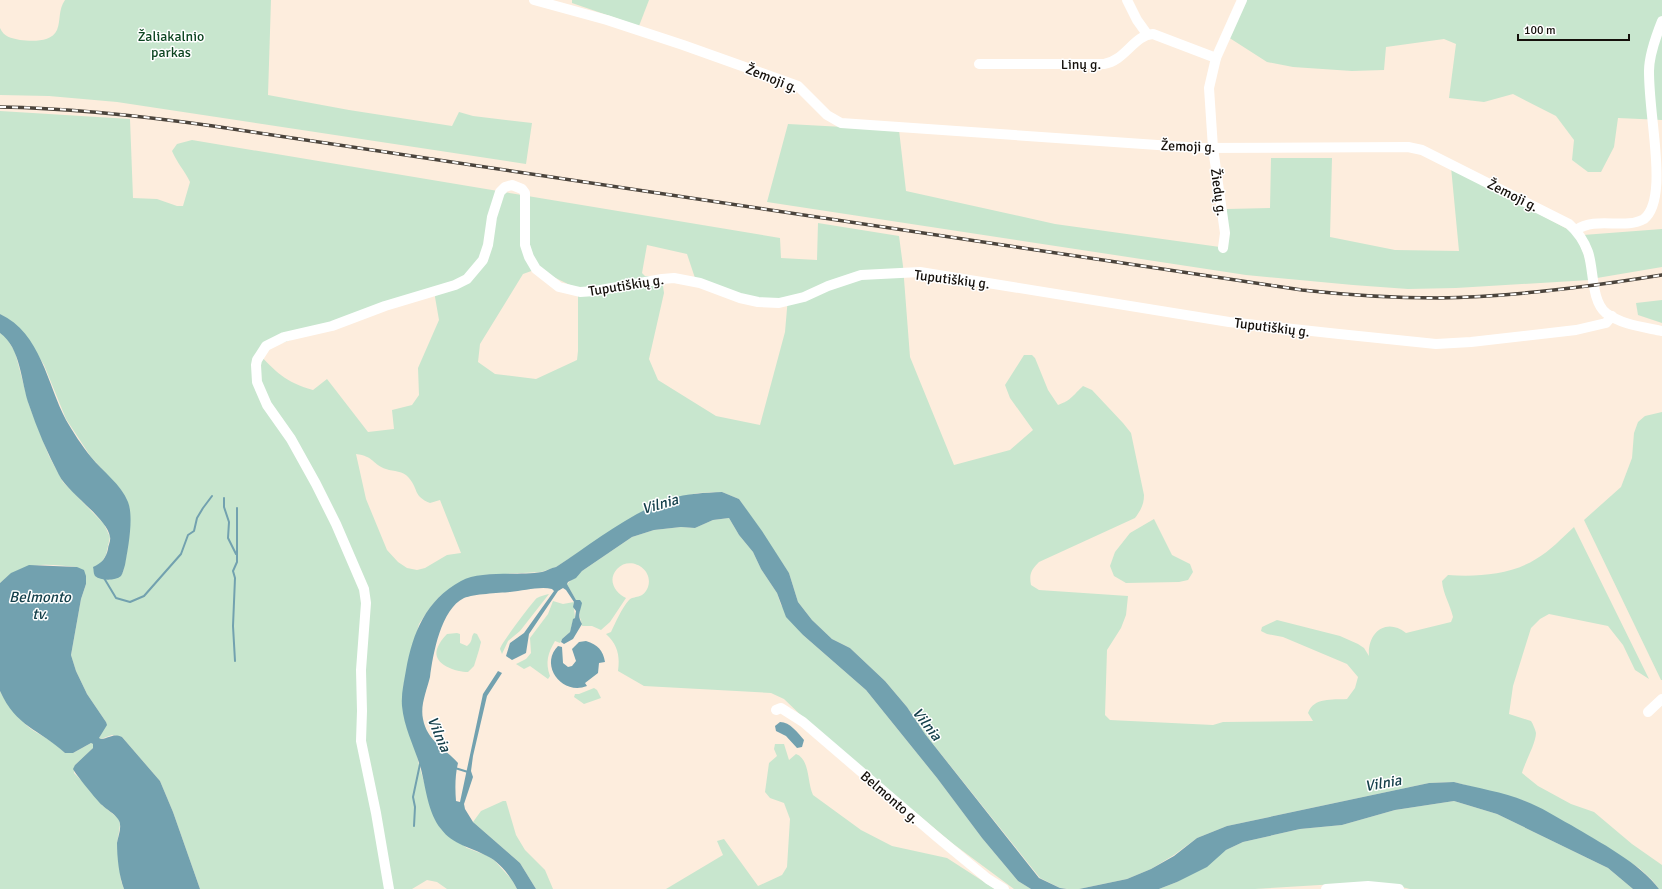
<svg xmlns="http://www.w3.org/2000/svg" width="1662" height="889" viewBox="0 0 1662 889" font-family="Signika,sans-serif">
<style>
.green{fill:#c8e6ce;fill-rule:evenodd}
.water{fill:#72a1af}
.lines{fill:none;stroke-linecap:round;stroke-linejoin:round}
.stream{stroke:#72a1af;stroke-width:2}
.minor{stroke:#fff;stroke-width:10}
.rail-casing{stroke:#4b443c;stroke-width:3.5}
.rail{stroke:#fff;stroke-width:2;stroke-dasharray:6;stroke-linecap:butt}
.labels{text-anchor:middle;stroke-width:3;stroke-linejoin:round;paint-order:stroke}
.park-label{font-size:14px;fill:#0d4521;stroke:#fff}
.street-label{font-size:14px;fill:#15100b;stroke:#fff}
.water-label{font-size:15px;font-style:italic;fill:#15404b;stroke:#fff}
</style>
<rect width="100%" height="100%" fill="#fdeddd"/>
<g class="green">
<path d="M65,0H271L268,95L349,110L452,126L459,112L473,116L532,123L526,164L117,102L49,96L0,95V28C4,37 11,38 20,40C31,41 51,43 57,30C61,20 58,10 65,0Z"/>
<polygon points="572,0 649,0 639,26 572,3"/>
<polygon points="1244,0 1662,0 1662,120 1618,118 1614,147 1601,172 1588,172 1572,160 1574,140 1556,116 1513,94 1484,102 1449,98 1456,44 1444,39 1386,47 1384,70 1352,71 1293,67 1267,62 1228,37"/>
<path d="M0,111L130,119L133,198L157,199L177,206H183L190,182C185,171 177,163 172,151L177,144L192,140L780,238L781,258L817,260L818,223L899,236L903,266L910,357L954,465L1010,450L1033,430L1010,398L1005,385L1024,355H1032L1035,358L1048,390L1058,405C1072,400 1073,395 1083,386L1092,390L1123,423L1131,433L1144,495C1144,504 1141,510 1135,518L1039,562C1031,570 1029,574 1031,585L1039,590L1128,596L1126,615L1121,628L1107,650L1105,715L1110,720L1213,725L1223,722L1313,721L1308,713C1314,697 1332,700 1347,699L1355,688L1358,677L1347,664L1283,637L1267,634L1261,631L1262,627L1277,620L1340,636L1358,644L1364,648L1369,656C1367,633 1386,617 1406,633L1451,622L1453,617C1450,604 1443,594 1442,581L1448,575C1477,577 1511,575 1536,559C1550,551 1562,538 1574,527L1649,679L1635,670L1623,645L1608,626L1549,614L1540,619L1531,628L1513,686L1509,714L1531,721C1533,724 1535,729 1536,733C1536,743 1525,762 1522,773L1538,786L1571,804L1594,812L1632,844L1662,865V889H1659L1652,880L1639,868L1594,839L1525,801L1454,782L1429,783L1227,826L1197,838L1174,855L1151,869L1127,879L1079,889H1068L1060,888L1040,878L925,734L907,707L885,681L850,648L832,639L812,620L798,602L789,573L739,499L722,492L698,493L671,499L638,514L556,567L541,572L484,575L440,596L429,609L419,624L403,687L419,765L435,819L441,829L467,848L488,856L495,861L512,880L517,889H447L437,882L427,880L412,889H200L173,812L160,781L122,737L112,735L101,739L99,738L106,722L87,694L76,671L71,655L81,599L86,584L77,567C45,564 25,560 0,583V333L6,337L15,352L29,405L49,456L63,482L104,524L110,537L106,555L101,563L109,580L120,576L123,572L127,552L130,512L121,490L91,457L66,419L44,365L29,341L20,329L0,314ZM647,245L687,254L695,278C724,288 757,305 788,297L785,332L760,425L716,416L658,380L649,359L664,293L663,286L652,276H645L642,273ZM537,269L572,286L578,296V351L577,360L536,379L495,374L478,362L480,344L523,274ZM436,288L435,297L439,320L418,368L419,395L412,405L392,410L394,429L368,432L327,379L313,390C285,382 276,372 257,352ZM356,454C374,456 373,465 386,469C394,472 403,470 409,478C419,490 413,496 430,503L440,500L461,553L447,555L425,568L417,570L407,568L398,562L387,550L366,499Z"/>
<path d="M788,124L899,130L906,191L1055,224L1227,248V209L1270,208L1271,158H1332L1330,237L1395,250L1459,251L1451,167L1569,230C1583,243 1586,261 1590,280L1456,288L1408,289L1353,285L1246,275L767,202Z"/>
<polygon points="1662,229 1662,267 1597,278 1583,235"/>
<polygon points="1662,300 1662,323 1638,315 1636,303"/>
<polygon points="1662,412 1662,680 1661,680 1584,520 1621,487 1632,458 1634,433 1638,422 1645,416"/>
<path d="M729,518L739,535L753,552L761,569L777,593L781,605L803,635L866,690L937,778L982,838L1018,881L1031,889H1014L952,843L809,723L784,699L771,693L644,686L618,671C620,656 618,645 606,634L611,632C616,622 621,609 629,600C634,595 643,600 648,587C654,569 630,555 617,569C607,580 615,593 626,598L610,622L601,630L592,626H582C581,618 577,614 581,606L576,600L567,584L582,571L632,537L654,530L681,527L695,528L713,520Z"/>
<polygon points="1154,519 1172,555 1190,564 1193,572 1188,580 1179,582 1126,583 1114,576 1110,566 1115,552 1130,533"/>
<path d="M549,594L520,631L508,641L502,654L500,649C500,645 533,601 537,598C540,596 545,595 549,594Z"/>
<path d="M553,601L563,604L574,602C573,606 575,613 575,618L573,620L570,632L562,639L560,643L555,641C548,653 545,662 550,676L548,679L530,666L524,669L516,664L526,659L531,653L530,638L548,614Z"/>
<path d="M457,633L460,634V643L467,646C474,640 470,638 474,633L477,634L481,642L479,650L474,666L468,672C457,672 432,665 437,649C439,643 443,638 447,634Z"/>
<polygon points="594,688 597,690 601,698 584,704 574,697 575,694 579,694"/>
<path d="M0,691C5,703 23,724 34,731C47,739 54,742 65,753H73L91,743L93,744V748L75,765L74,773L81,780L102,805L119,819L120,825L117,844L121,881L124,889H0Z"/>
<path d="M775,744H784L789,760L796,754C810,759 807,782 813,795L861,830L892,846L947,858L995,889H666L723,855L717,841L724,839L758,886L782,875L787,867L790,819L784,803L770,798L765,792L769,763L777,756L774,749Z"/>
<polygon points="503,801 506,801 516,835 525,850 545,870 553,889 536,889 520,863 473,822 481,811"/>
<polygon points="1454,801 1497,814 1608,868 1633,889 1410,889 1390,884 1353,883 1255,889 1159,889 1177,882 1226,850 1243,842 1300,829 1342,825 1395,810"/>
</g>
<g class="water">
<path d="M0,314C41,333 47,384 66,420C73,432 82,446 91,457C103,472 121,484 128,502C134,517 128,549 125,565C124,568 123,573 121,576C115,581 101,581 95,576C93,573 94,570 93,567C102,563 106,558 108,549C108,546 111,541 110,537C108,519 68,493 59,475C47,452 37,429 29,405C21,382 21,348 0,333Z"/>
<path d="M722,492L739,499L762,531L789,573L798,602L812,620L832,639L850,648L885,681L907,707L925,734L1039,878L1060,888L1067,889H1031L1018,881L982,838L937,778L866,690L803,635L786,617L777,593L761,569L753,552L739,535L729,518L713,520L695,528L681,527L654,530L632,537L582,571L576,578L568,582L567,584L576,600H580L582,603C580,613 577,615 582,624L573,639L564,644L561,642L562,639L570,632L573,619L575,618L576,611L573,607L574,602L566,590L563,588L558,591L529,634L526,653L512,660L506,656L510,643L524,633L554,591L552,589C540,586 523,591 510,592C498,593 474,594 464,598C441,609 433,654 430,677C427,690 420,705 423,719C427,741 445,748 458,763C455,775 455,789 456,801L460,802L483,694L498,671L502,673L487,696L473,756L471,771L473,777L464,804L465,809L473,822L520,863L536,889H517C511,877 500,862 487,856C471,847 453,845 441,829C428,813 426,789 421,769C415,748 404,728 402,706C401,694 404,682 406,670C413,632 426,600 461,581C480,570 519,576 542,572C546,571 551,568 556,567C593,543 628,514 670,499C687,493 705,493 722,492Z"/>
<path d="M29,565L77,567L84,570L86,576V584L81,599L71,655L76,671L87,694L106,722L107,725L99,738L101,739C110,738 113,733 122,737L160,781L173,812L200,889H124C119,876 117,857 117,843C118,836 123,826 118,819C114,813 107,810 102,805C98,802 74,772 73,769L75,765L93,748V744L91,743L73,753H65C39,729 16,727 0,691V583L11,573Z"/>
<path d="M586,641C598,645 603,650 605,662L599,663L598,673L585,683L587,686C562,696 539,665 558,646L562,647L563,663L568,667L572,666L576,661L572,649L579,642Z"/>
<path d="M780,722C790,722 798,733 804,740L802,747L797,748L786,736L776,731L775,726Z"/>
<path d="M1454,782C1477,788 1503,792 1525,801C1541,807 1556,817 1571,825C1599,842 1640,863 1659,889H1633L1608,868L1497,814L1454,801L1395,810L1342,825L1300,829L1243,842L1226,850L1207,867L1177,882L1159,889H1079L1127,879L1151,869L1174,856L1197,838L1227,826L1429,783Z"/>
</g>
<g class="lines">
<g class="stream">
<polyline points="224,498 224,507 229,522 228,538 236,554"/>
<polyline points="104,578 116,598 130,602 144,596 181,554 188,535 194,531 197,518 203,508 212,496"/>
<polyline points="235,661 233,626 235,578 233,571 237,562 237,508"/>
<polyline points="455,768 468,772"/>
<polyline points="414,826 415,807 413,797 420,764"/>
</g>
<g class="minor">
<path d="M534,0L607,20L683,45L798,86L827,115L841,123L1201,148L1408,147L1422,150L1569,224C1578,232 1584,241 1588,252C1594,269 1591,301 1606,313C1622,325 1643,327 1662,331"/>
<polyline points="1127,0 1137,20 1147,34"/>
<path d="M979,64H1104C1125,61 1134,35 1153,34L1216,58"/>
<path d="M1576,230C1596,216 1625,230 1644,219C1662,205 1656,157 1654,135C1652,114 1649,92 1649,71C1649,55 1656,36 1662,21"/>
<polyline points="1223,248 1225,233 1213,148 1209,88 1216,58 1242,0"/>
<polyline points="776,710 781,708 803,722 937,837 988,879 1004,889"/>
<polyline points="1648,712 1662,699"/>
<polyline points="389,889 376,813 361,741 362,711 361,670 366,603 364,589 336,524 316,484 291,439 267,405 257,382 256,365 257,360 266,346 284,337 332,326 385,306 455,285 467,279 483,260 488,245 492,217 500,192 505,187 512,185 522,189 525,193 525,245 529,257 536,269 559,287 580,292 595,291 662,279 674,278 700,283 740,298 758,302 779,303 804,297 828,286 861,275 920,272 1229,322 1339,334 1436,344 1471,342 1576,330 1606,323 1612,316"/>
<polyline points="1326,889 1368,886 1399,889"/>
</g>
<defs>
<path id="rail" d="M0,107C72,108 142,116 213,126L1302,290C1347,295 1393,298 1438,298C1513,297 1588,287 1662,275"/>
</defs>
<use href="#rail" class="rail-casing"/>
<use href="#rail" class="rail"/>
</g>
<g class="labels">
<g class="park-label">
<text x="171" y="41">Žaliakalnio<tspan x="171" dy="16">parkas</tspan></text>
</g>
<g class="street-label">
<text x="1081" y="69">Linų g.</text>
<text transform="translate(772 78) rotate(22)" y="5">Žemoji g.</text>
<text transform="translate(1188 146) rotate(2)" y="5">Žemoji g.</text>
<text transform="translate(1219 192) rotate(82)" y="5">Žiedų g.</text>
<text transform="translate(1513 195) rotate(27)" y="5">Žemoji g.</text>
<text transform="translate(952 279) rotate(7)" y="5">Tuputiškių g.</text>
<text transform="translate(626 285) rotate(-9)" y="5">Tuputiškių g.</text>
<text transform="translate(1272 327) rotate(7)" y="5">Tuputiškių g.</text>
<text transform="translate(890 797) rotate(41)" y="5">Belmonto g.</text>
</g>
<g class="water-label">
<text transform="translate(660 504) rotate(-16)" y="5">Vilnia</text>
<text x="40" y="602">Belmonto<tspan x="40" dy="17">tv.</tspan></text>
<text transform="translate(927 724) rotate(52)" y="5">Vilnia</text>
<text transform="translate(439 734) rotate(67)" y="5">Vilnia</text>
<text transform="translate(1383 783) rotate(-10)" y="5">Vilnia</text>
</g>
</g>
<path d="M1518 34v6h111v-6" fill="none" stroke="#15100b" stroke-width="2"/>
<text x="1524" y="34" font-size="12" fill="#15100b" stroke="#ffffff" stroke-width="3" paint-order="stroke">100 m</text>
</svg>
